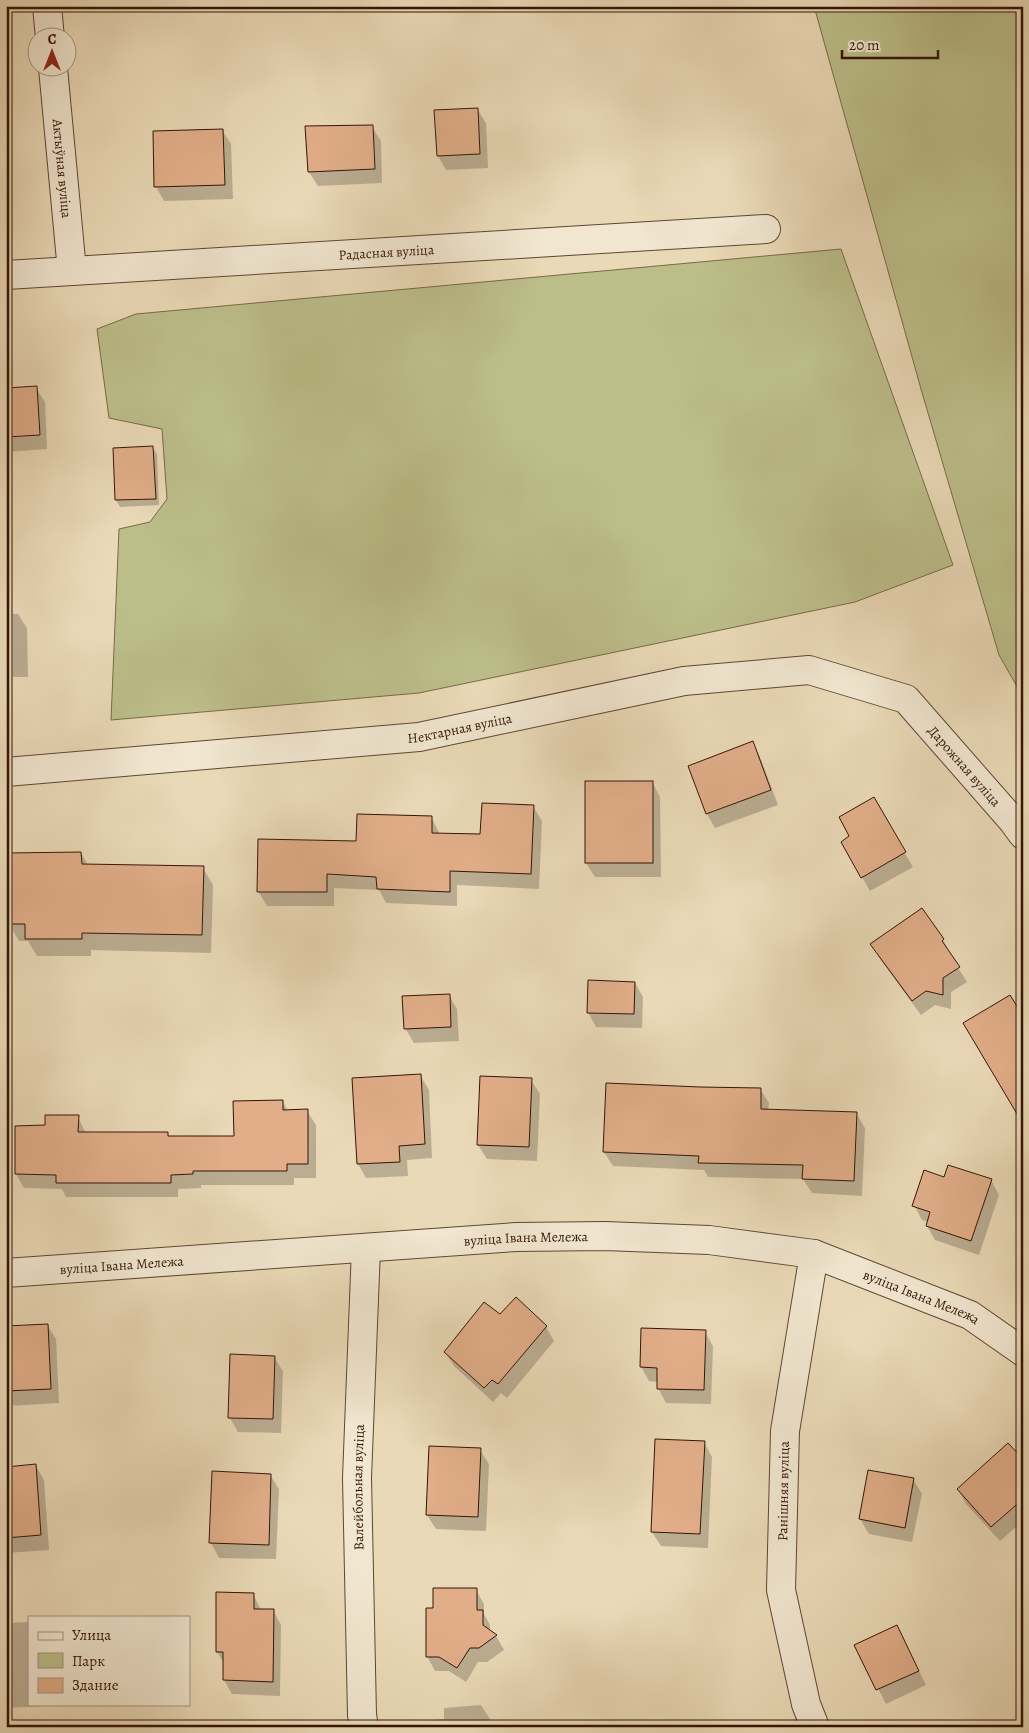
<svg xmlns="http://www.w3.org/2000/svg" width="1029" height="1733" viewBox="0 0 1029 1733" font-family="Alegreya,serif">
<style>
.green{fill:#bcbe8a;stroke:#786a48}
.shadow{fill:#0003}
.building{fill:#e1ae89;stroke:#331506}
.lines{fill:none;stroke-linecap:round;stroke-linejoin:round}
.minor-casing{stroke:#614632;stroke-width:30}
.minor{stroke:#f1e6d0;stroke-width:28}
.labels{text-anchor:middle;stroke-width:5;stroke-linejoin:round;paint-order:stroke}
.street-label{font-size:14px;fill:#331506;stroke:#f1e6d0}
</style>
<rect width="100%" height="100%" fill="#ead9b7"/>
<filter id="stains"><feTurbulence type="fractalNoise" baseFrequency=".004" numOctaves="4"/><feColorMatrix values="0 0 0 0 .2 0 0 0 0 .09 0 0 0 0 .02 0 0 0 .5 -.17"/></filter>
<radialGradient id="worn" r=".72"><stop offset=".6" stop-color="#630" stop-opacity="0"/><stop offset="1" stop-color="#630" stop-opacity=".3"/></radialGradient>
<g class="green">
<polygon points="814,6 1023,6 1023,697 999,655 921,389"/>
<polygon points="841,249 953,565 855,602 419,693 111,720 119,529 150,522 167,499 162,429 109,418 97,329 136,314"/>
</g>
<g class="shadow">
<polygon points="477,109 486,123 488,168 446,170 438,156 436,112"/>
<polygon points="372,127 381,141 382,183 318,186 309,172 306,128"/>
<polygon points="222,130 231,144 233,199 164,201 156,187"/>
<polygon points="36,388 45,402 47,449 6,452 6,389"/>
<polygon points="153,448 157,454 159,505 120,507 116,500"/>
<polygon points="6,614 18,614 27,628 28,677 6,677"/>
<polygon points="752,743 760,757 778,805 715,828 707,814"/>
<polygon points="652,782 660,797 661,877 595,877 586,863"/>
<polygon points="873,799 913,867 870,891 842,842 851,836"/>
<polygon points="533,806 542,821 539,889 457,885 457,906 386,903 379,890 334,888 334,906 267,906 258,891 357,842 431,817 440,834 482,836"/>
<polygon points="81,853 88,865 203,868 213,885 211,953 91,950 91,956 37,956 28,941 19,941 9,924"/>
<polygon points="943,940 951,954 950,955 967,982 951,992 951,1009 935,1005 921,1015 880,959 872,945"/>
<polygon points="635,983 643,997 642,1028 596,1027 588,1012"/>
<polygon points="449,995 457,1009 459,1041 414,1043 405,1028"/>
<polygon points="420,1075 429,1090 432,1158 407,1160 408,1176 366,1178 358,1164 353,1079"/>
<polygon points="531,1080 540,1094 537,1161 487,1159 478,1145"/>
<polygon points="760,1089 769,1103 768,1111 856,1113 865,1128 862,1196 812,1193 803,1179 708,1177 704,1170 613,1166 604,1152"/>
<polygon points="283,1102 288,1111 307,1111 316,1125 316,1178 294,1178 294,1185 201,1185 201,1188 178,1189 178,1197 66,1197 62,1189 24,1188 16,1174 46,1127 78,1117 86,1134 168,1134 169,1137 235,1137"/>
<polygon points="944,1178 991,1180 999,1195 979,1255 935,1240 927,1226 928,1222 922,1220 914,1205"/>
<polygon points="500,1316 546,1327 554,1341 507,1398 501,1393 493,1402 454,1366 445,1352"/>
<polygon points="47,1325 56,1339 59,1403 7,1406 6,1327"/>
<polygon points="705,1332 713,1346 711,1404 666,1403 658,1388 658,1382 649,1381 641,1367"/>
<polygon points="274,1357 283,1371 281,1433 238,1432 230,1418"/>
<polygon points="704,1442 712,1457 708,1548 661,1546 652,1532"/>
<polygon points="480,1450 489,1464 486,1531 436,1529 427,1515"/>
<polygon points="1023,1461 1023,1521 1000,1541 966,1504 958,1489"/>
<polygon points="36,1466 44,1480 49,1550 6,1553 6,1468"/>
<polygon points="213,1473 270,1475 279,1489 276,1559 219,1558 211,1543"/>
<polygon points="913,1479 922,1494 912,1542 869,1534 860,1519"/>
<polygon points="476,1590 484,1604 484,1614 490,1625 490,1632 496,1636 504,1650 487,1662 478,1662 466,1682 449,1671 435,1671 427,1656 435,1609"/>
<polygon points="253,1594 261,1610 273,1610 281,1625 280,1696 232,1694 224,1680 224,1663 217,1652"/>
<polygon points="29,1622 29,1704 64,1705 6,1708 6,1623"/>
<polygon points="904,1641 926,1685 886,1704 856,1646"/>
<polygon points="481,1705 490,1719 490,1727 423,1727 423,1721 444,1719 444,1708"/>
</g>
<g class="building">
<polygon points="478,108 480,154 437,156 434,110"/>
<polygon points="373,125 375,169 308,172 305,126"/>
<polygon points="223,129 225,185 154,187 153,131"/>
<polygon points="37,386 40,435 6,437 6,388"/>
<polygon points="153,446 156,499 115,500 113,448"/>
<polygon points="753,741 771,790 706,814 688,766"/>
<rect x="585" y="781" width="68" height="82"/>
<polygon points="874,797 906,852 861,878 841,842 849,836 839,817"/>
<polygon points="482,803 534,805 531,874 450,871 450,892 377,889 376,877 327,874 327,892 257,892 258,839 356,841 357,814 432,816 432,833 480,834"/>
<polygon points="81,852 82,864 204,866 202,935 82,933 82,939 25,939 25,924 7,924 7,853"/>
<polygon points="922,908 944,939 942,941 960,967 943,978 943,995 926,991 912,1001 870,944"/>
<polygon points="588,980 635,982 634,1014 587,1013"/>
<polygon points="450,994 451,1027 404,1029 402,996"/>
<polygon points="1010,995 1023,1016 1023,1124 963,1023"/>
<polygon points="421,1074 425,1144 399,1146 400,1162 357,1164 352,1078"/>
<polygon points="480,1076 532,1078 529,1147 477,1145"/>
<polygon points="606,1083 700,1087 761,1088 761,1109 857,1112 854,1181 802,1179 803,1165 698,1163 699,1156 603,1152"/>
<polygon points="283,1100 283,1110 308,1109 308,1164 287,1164 287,1171 193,1171 193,1174 171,1175 171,1183 56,1183 56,1175 15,1174 15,1126 45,1125 45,1115 79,1115 78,1132 168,1132 168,1136 234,1136 233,1101"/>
<polygon points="948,1165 992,1179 971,1241 926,1226 930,1212 912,1206 924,1170 944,1177"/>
<polygon points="516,1297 547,1326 498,1384 492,1380 484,1388 444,1352 484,1302 500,1314"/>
<polygon points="48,1324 51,1389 6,1391 6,1326"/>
<polygon points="641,1328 706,1330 704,1390 657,1389 657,1368 640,1367"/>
<polygon points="230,1354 275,1356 273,1419 228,1418"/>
<polygon points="655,1439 705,1441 700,1534 651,1532"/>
<polygon points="1008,1443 1023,1459 1023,1499 991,1527 957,1489"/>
<polygon points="429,1446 481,1448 478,1517 426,1515"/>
<polygon points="36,1464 41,1535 6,1538 6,1467"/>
<polygon points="868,1470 914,1478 905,1528 859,1519"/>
<polygon points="212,1471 271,1474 269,1545 209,1543"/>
<polygon points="433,1588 477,1588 477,1610 483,1610 483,1625 497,1635 479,1648 470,1648 457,1668 439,1657 426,1657 426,1608 433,1608"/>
<polygon points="216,1592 254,1593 254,1609 274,1609 273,1682 223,1680 223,1652 216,1652"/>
<polygon points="897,1625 919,1671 876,1690 854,1645"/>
</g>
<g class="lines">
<defs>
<g id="minor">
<polyline points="47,6 50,38"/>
<path id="s1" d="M53,68L72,271"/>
<path id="s2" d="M6,275L766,229"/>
<path id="s3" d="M6,772L419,737L684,681L809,670L906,699L1012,820L1023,835"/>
<polyline points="814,1254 785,1431 781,1590 806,1704 815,1727"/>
<path id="s4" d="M6,1273L516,1237L605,1236L709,1240L814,1254L970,1315L1023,1352"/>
<path id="s5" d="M364,1727L362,1715L357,1478L366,1248"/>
</g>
</defs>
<use href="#minor" class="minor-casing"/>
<use href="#minor" class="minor"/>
</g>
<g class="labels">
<g class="street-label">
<text dy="5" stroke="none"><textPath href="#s1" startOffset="101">Актыўная вуліца</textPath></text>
<text dy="5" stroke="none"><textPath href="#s2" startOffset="381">Радасная вуліца</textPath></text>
<text dy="5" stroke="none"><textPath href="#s3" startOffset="456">Нектарная вуліца</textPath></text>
<text dy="5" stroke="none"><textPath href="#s3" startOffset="1001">Дарожная вуліца</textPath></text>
<text dy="5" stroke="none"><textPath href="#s4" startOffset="521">вуліца Івана Мележа</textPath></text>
<text dy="5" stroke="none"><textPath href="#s4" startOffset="116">вуліца Івана Мележа</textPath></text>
<text dy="5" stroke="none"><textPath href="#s4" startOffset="926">вуліца Івана Мележа</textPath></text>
<text dy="5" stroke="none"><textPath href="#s5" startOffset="240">Валейбольная вуліца</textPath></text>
<text transform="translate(783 1491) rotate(-89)" y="5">Ранішняя вуліца</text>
</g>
</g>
<rect width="1029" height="1733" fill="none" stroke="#ead9b7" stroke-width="25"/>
<rect x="8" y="8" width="1014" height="1718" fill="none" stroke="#331506" stroke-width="2.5"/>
<rect x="12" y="12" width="1004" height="1708" fill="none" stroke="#331506"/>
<rect x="28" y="1616" width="162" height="90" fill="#f1e6d0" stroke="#a5927f"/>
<rect x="38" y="1632" width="25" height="8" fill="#f1e6d0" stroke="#a5927f"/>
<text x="72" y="1640" font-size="15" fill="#331506">Улица</text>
<rect x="38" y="1653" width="25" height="15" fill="#bcbe8a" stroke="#a5927f"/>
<text x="72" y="1666" font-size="15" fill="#331506">Парк</text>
<rect x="38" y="1678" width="25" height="15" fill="#e1ae89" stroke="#a5927f"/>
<text x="72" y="1690" font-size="15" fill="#331506">Здание</text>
<g transform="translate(52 52)"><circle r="24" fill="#f1e6d0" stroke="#a5927f"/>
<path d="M0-4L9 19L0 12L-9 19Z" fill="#8f2418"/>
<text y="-8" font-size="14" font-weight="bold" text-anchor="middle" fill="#331506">С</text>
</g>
<path d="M842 50v8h96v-8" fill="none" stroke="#331506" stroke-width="2.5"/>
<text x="849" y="50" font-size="15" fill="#331506" stroke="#f1e6d0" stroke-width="4" paint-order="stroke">20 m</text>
<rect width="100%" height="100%" filter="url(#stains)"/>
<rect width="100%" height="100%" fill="url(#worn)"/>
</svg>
